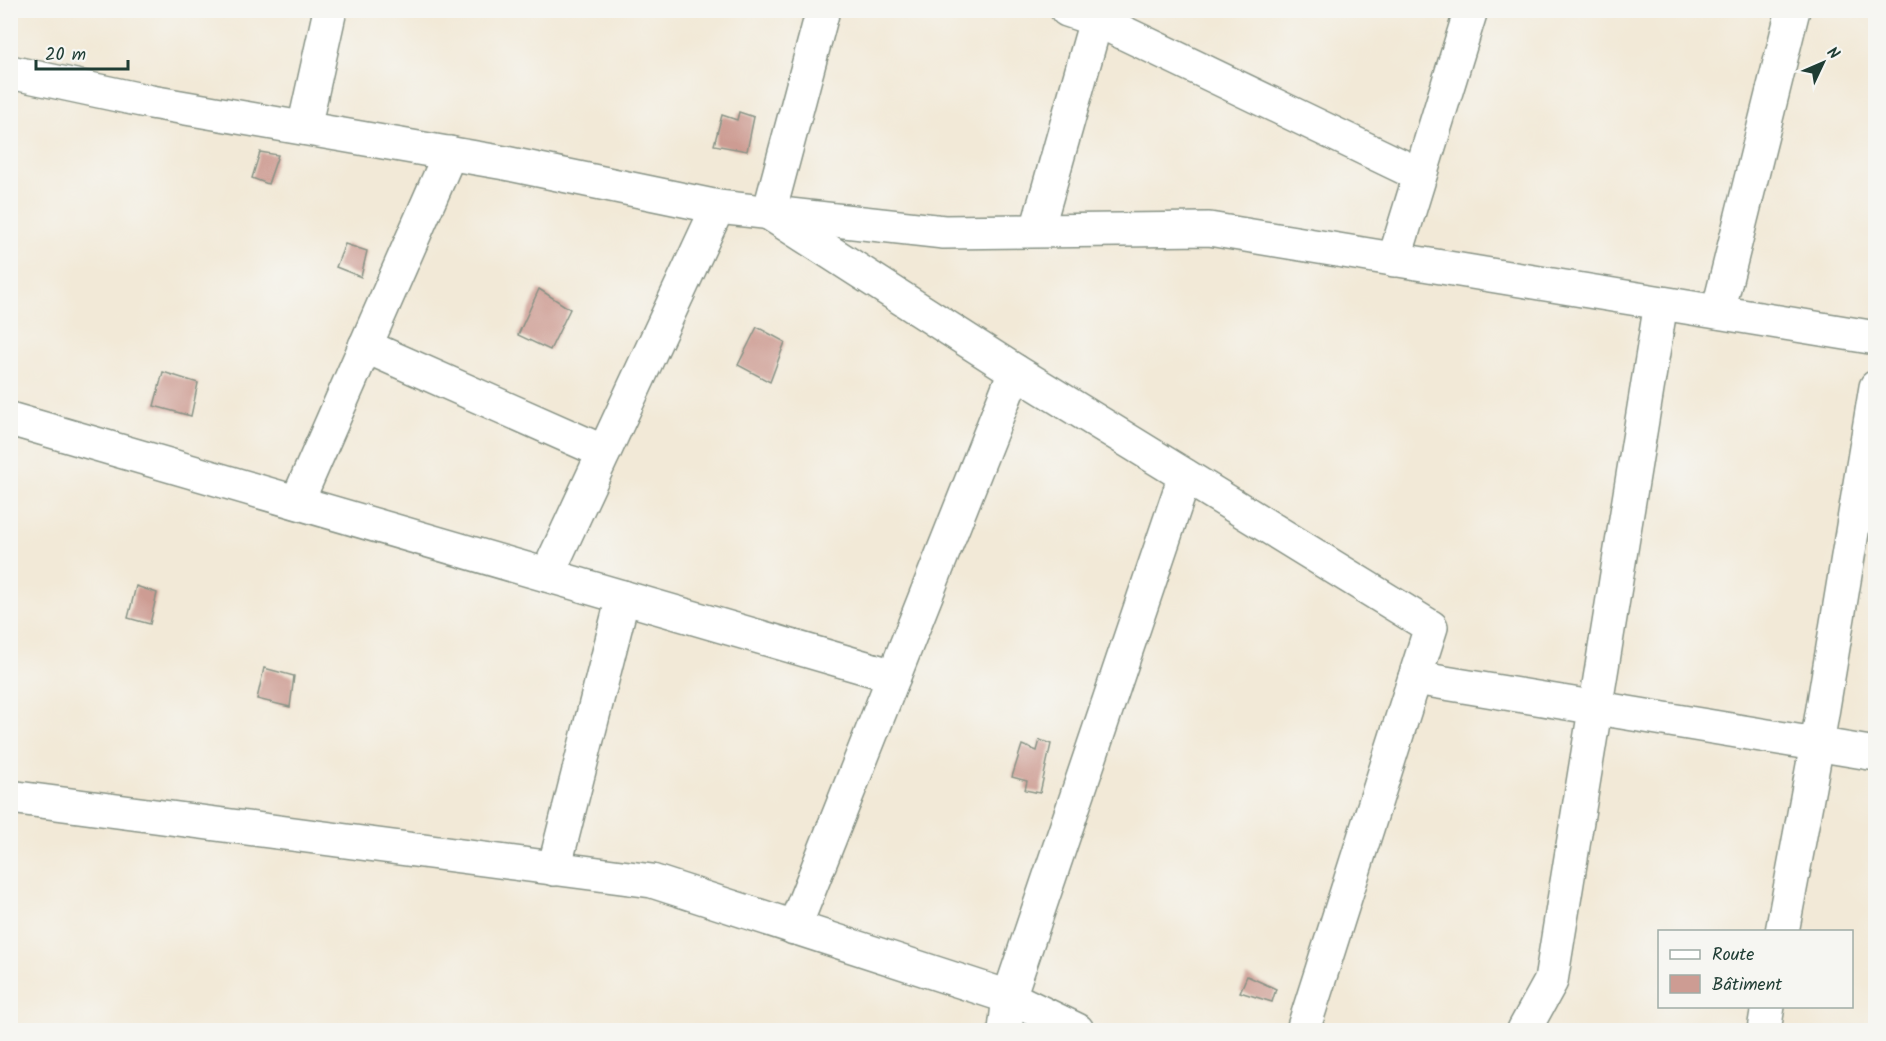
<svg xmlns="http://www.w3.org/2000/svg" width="1886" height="1041" viewBox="0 0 1886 1041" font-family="Kalam,sans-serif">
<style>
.building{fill:#cd9c93}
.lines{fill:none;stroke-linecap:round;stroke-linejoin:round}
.minor-casing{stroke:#889386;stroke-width:36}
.minor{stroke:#fff;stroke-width:33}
</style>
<rect width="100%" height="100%" fill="#f6f6f2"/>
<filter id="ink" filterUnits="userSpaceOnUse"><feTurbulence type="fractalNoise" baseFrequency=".0167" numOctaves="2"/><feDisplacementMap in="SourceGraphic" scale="12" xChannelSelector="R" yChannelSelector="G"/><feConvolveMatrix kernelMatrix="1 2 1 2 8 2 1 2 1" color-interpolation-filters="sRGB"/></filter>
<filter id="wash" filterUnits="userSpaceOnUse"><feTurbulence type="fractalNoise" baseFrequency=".008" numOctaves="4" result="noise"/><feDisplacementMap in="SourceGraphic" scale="24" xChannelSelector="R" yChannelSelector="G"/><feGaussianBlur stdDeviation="1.35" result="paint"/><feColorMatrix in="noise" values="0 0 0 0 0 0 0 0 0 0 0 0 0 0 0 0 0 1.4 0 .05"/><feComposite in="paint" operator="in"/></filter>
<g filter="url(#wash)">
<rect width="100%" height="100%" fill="#f2e9d7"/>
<g id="blocks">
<g class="building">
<polygon points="739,112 754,117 747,151 714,145 722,115 737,120"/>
<polygon points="260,152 278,155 268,184 252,178"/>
<polygon points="345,244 367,251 361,277 336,267"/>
<polygon points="539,289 570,309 550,350 518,335"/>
<polygon points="757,327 785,342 770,382 738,365"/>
<polygon points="163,372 198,383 191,416 154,406"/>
<polygon points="136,586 157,593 150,624 128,618"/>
<polygon points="264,668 294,676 290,707 257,699"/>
<polygon points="1040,740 1051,744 1040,793 1025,790 1027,781 1012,777 1022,745 1037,751"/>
<polygon points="1247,976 1276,989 1272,1002 1240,992"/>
</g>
</g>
</g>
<g filter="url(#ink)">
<use href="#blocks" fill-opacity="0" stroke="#889386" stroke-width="1.5"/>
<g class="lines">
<defs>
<g id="minor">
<polyline points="823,10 769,213 1015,371 1431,627 1303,1030"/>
<polyline points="1067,10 1097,20 1420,175"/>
<polyline points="10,72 151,102 505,163 718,207 944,232 1209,229 1876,338"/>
<polyline points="304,128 330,10"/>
<polyline points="1037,230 1099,10"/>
<polyline points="1394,260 1471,10"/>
<polyline points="1718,312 1793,10"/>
<polyline points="365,346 604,452"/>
<polyline points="10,419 894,676"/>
<polyline points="297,502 450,153"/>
<polyline points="547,575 718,207"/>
<polyline points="1415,678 1876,754"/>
<polyline points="10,797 652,881 1009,997 1077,1030"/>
<polyline points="554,869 623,597"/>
<polyline points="794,928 1015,371"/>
<polyline points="1782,932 1817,744 1876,387"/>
<polyline points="1005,1030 1009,997 1185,476"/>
<polyline points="1524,1030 1551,981 1661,303"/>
<polyline points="1764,1030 1768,1006"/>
</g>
</defs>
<use href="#minor" class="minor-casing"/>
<use href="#minor" class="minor"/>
</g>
</g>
<rect width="1886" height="1041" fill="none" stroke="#f6f6f2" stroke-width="36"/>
<rect x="1658" y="930" width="195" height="78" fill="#f6f6f2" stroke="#a0aca6" stroke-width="1.5"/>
<rect x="1670" y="950" width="30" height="9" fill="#ffffff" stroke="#a0aca6" stroke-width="1.5"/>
<text x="1712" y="960" font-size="18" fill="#1f3d34">Route</text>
<rect x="1670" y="975" width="30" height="18" fill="#cd9c93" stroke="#a0aca6" stroke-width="1.5"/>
<text x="1712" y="990" font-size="18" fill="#1f3d34">Bâtiment</text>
<g transform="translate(1823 63) rotate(46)" stroke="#f6f6f2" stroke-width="4.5" paint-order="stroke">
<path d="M0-4.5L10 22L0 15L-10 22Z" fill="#1f3d34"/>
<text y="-9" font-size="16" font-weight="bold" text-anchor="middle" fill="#1f3d34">N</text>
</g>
<path d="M36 60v9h92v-9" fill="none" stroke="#1f3d34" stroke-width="3"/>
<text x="45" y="60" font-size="18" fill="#1f3d34" stroke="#f6f6f2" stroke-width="4.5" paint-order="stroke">20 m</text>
</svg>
